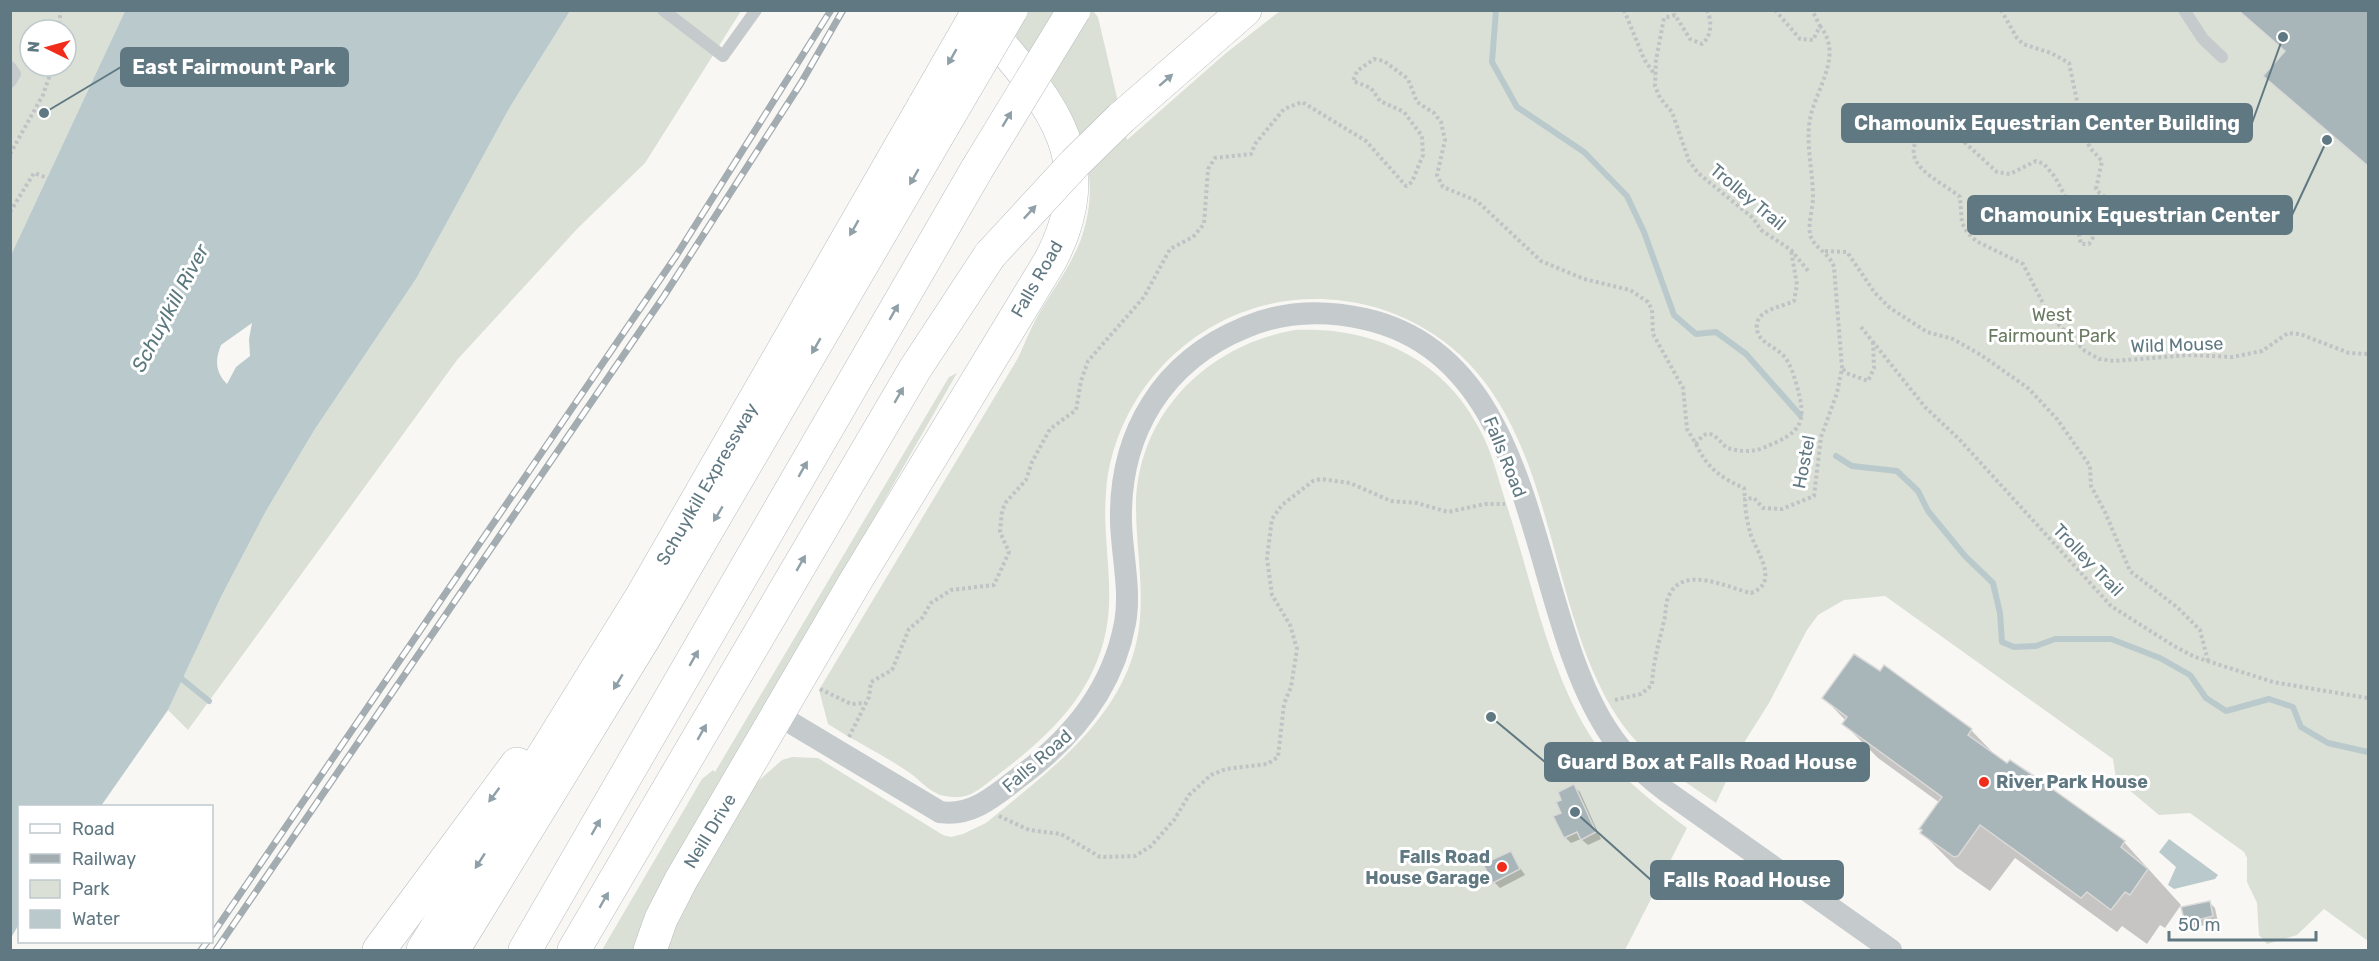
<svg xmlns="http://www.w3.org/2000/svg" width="2379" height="961" viewBox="0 0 2379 961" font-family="Rubik,sans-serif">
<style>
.green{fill:#dae0d5;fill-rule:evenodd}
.water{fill:#bacacc;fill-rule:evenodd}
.shadow{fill:#0003}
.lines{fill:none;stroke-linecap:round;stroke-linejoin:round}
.stream{stroke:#bacacc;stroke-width:6}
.building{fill:#a8b5b9;stroke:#d9d9d7;stroke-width:1.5}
.secondary-casing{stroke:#b7bec1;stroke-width:34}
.highway-casing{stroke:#b7bcbe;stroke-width:34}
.path{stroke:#c0c3c5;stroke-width:4;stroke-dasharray:3 3;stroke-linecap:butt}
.lane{stroke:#c5cacd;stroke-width:12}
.street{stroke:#c5cacd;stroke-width:22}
.secondary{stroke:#fff;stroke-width:33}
.highway{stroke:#fff;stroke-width:33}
.rail-casing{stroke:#a3acb0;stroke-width:7}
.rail{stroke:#fff;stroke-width:4.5;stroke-dasharray:14;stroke-linecap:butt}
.highway-bridge-casing{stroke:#b7bcbe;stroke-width:34;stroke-linecap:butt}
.highway-bridge{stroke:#fff;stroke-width:33}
.oneway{fill:#90a0a8}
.poi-dot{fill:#f22c1a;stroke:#fff;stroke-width:2}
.labels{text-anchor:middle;stroke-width:6;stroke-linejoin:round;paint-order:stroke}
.street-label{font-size:18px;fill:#607882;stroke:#fff}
.park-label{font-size:18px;fill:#687a5f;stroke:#fff}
.poi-label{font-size:18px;font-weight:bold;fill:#607882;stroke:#fff;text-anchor:start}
.water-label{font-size:20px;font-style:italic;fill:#5a787d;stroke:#fff}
.leader{fill:none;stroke:#607882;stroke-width:2}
.callout-dot{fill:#607882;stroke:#fff;stroke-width:2}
.callout{fill:#607882;stroke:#607882;stroke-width:2}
.callout-label{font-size:20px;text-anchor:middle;font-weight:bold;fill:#fff}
</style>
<rect width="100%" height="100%" fill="#f8f7f4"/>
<g class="green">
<path d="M11,11H125L11,255ZM30,30H66V66H30Z"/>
<polygon points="570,11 741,11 645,163 577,229 457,360 188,730 168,710 222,595 266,511 315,429 416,279 510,107"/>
<path d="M996,11H1093L1098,17L1127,140L1226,53L1280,11H2368V941L2324,909L2297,935L2267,944L2259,935L2257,903L2247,882V858L2244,852L2190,813L2159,815L2116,779L2113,759L1885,596L1844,600L1818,615L1807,630L1769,703L1745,741L1716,803C1680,778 1642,755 1618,718C1540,600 1560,408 1425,329C1392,309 1354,299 1315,299C1207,299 1114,385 1106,493C1102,539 1115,585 1106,631C1093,695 1049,736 999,774C984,785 972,799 953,797C951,797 939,795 938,794C926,789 918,778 907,771C882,754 854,741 828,724L819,690L1018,358C1024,345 1030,330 1037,317C1051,292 1069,269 1080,242C1115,147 1050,80 996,11Z"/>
<path d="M1295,330C1373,326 1444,359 1480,430C1492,452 1498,478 1506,503C1530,575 1545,655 1582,722C1607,768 1646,797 1687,828L1625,950H663L677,919L756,783L782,760L792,757L818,758L943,835L951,837L963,834L986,823C1041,777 1104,733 1130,664C1150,611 1136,560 1136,506C1137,414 1208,345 1295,330Z"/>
<polygon points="957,373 656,900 636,950 602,950 702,779 713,770 715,772 949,377"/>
</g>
<g class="water">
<path d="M125,11H570L510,107L416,279L315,429L266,511L222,595L168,710L101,806H20L19,924L11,938V255ZM252,323L249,339L250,356L236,367L227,384C215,372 215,360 221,345Z"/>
<polygon points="2169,839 2218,875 2215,879 2174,889 2168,885 2176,867 2159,852"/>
</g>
<g class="shadow">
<polygon points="2239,10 2368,10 2368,166 2265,76 2286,52"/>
<polygon points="1824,698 1971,730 2001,761 2124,842 2181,905 2165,928 2160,925 2147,944 2122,926 2117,932 2015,858 1990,891 1956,867 1922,833 1940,803 1878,758 1844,724 1846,721"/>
<polygon points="1574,786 1580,792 1601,839 1588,845 1581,839 1571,843 1565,837 1563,800"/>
<polygon points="1510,853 1525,875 1500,888 1494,882"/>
<polygon points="2209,902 2215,908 2218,922 2192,928 2186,922"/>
</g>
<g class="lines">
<g class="stream">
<polyline points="1496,10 1492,62 1517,107 1584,152 1627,196 1644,232 1674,315 1696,334 1716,332 1746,354 1800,415"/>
<polyline points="1836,456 1852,466 1897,471 1918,491 1928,511 1965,556 1993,583 2000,613 2002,642 2014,647 2036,646 2055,639 2111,639 2160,658 2190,675 2206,698 2226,711 2269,699 2293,707 2301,727 2328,743 2368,752"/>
<polyline points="177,675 209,701"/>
</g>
</g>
<g class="building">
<polygon points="2238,10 2368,10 2368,166 2263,76 2285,51"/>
<polygon points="1854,654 1880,671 1884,665 1972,729 1968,735 2007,763 2010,760 2037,778 2125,841 2121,847 2148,869 2130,895 2125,892 2111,910 2087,892 2081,898 1980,825 1958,856 1954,857 1920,833 1922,830 1919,829 1942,797 1842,724 1847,717 1822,698"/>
<polygon points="1574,784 1596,832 1581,840 1577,832 1564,838 1553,816 1561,813 1556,802 1561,800 1558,792"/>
<polygon points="1511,851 1520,869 1493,883 1483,864"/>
<polygon points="2210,901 2213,916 2185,923 2181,907"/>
</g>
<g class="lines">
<defs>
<path id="secondary" d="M650,950L661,919L681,880L855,582L1050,261C1106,155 1044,96 978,18"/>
<g id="highway">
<polyline points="1121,118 1245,10"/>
<polyline points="379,950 517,764"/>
<polyline points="423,950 642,596 925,104"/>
<polyline points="453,950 644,638 943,126"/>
<polyline points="525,950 977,169"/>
<polyline points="574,950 915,369 990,255"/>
</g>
</defs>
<use href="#secondary" class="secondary-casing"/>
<use href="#highway" class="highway-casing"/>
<g class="path">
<polyline points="1624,10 1644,59 1655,75"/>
<path d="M1707,10C1712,21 1712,36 1702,44L1690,39L1675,15L1664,18L1656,60L1655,86L1660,98L1672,112L1689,161L1698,173L1753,218L1761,230L1791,250L1809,272"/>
<polyline points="1775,10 1800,39 1813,40 1820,26 1812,10"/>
<path d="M2001,10L2017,38L2023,44L2051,53L2069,63L2084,134L2090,148L2102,161L2096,189C2104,200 2117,200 2124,211L2120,225L2097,231L2089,244H2081L2074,213L2055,177L2044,164L2036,161L2010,174L1997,172L1950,129L1926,128C1891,163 1939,179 1960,197L1962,223L1967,232L1976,241L2023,264L2049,315L2085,351L2099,359L2114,361L2190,355L2232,357L2262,351L2288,333L2300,334L2349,353L2368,354"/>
<polyline points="52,30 58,21"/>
<polyline points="58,30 61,10"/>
<polyline points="10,154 43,95 53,66"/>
<polyline points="10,212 34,173 48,178"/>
<polyline points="1825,251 1847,252 1875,293 1890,308 1927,332 1953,339 1981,355 2028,388 2057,419 2090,466 2091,486 2105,512 2130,571 2178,608 2200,630 2208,661"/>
<polyline points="1861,327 1925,407 1959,439 2111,606 2174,646 2195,657 2273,682 2368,698"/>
<polyline points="1843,369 1846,373 1868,381 1874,368 1873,341"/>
<path d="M1696,444C1707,468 1721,478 1744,488L1745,499"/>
<polyline points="820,689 851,704 866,703"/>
<path d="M1615,700L1641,694L1652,685C1653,662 1659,643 1664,621C1666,614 1665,606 1668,598C1681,563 1728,588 1751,593C1782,582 1754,549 1750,532C1747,521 1745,509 1745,499L1754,498L1763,508L1782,509L1814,496L1821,437L1837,393L1842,368L1834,267C1830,253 1813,248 1810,234C1808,223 1813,208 1813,197C1813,174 1807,150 1809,127C1811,93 1846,58 1820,26"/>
<path d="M849,737L869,697L871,682L892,670L909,629L922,618L931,603L951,590L994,585L1009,552L1000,532L1002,511L1006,502L1026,480L1032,462L1050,429L1076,410L1081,381L1088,361L1144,297L1170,249L1193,237L1204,224L1208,169L1215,158L1251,154L1255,144L1284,109L1302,102L1366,141L1406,186L1412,182L1423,155L1422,136L1404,112L1380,101L1371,88L1353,81L1357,71L1374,59L1384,61L1408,79L1417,102L1434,113L1441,122L1445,140L1437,175L1443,187L1477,201L1541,261L1584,279L1630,290L1648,302L1652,310L1653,334L1683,388L1687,429L1696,444C1709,424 1716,438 1727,448C1739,451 1750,453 1763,448C1802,432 1808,424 1796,383C1793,373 1790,362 1782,354C1772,345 1755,341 1757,324C1759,309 1782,307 1794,301L1797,285L1791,250"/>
<polyline points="999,816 1029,830 1061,834 1100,857 1135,856 1151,846 1174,820 1189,795 1211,775 1226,769 1267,764 1278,757 1284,704 1291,687 1297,649 1290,625 1272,595 1267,558 1272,519 1282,505 1313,481 1321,479 1350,483 1391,501 1417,503 1448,512 1485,504 1505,504"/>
</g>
<g class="lane">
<polyline points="663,10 723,56 756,10"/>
<polyline points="2184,10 2203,39 2222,57"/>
<polyline points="10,67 15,74 10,82"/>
</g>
<path class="street" d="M778,715L940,812C973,817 997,794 1022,775C1074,736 1113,688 1125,623C1131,591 1122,555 1121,522C1119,434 1162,361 1246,327C1284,311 1325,310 1365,319C1542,359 1526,602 1606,728C1622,754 1642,773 1666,791L1891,950"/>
<use href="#secondary" class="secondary"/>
<use href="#highway" class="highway"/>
<defs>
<g id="rail">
<polyline points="212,935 676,256 831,10"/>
<polyline points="201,950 207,942"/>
<polyline points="216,950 664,296 801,83 843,10"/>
</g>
</defs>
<use href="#rail" class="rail-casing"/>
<use href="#rail" class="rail"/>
<defs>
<g id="highway-bridge">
<polyline points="925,104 979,10"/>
<polyline points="943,126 1011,10"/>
<polyline points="977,169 1074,10"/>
<polyline points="990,255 1075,163 1121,118"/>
</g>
</defs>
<use href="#highway-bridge" class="highway-bridge-casing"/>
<use href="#highway-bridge" class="highway-bridge"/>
</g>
<defs><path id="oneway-solid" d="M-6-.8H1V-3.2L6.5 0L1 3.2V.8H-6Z" transform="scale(1.5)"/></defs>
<g class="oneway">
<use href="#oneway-solid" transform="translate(952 57) rotate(120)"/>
<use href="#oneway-solid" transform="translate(1166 80) rotate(-41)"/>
<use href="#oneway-solid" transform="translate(1007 119) rotate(-59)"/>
<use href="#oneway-solid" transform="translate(914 177) rotate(120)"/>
<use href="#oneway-solid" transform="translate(1030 212) rotate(-47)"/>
<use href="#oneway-solid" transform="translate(854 228) rotate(120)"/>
<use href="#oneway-solid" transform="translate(894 312) rotate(-60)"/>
<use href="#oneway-solid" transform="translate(816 346) rotate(120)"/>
<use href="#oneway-solid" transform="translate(899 395) rotate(-60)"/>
<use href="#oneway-solid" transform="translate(803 469) rotate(-60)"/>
<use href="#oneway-solid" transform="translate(718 514) rotate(121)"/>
<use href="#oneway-solid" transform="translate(801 563) rotate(-60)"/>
<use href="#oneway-solid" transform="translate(694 658) rotate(-60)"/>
<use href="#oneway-solid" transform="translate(618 682) rotate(121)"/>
<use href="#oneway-solid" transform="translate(702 732) rotate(-60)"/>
<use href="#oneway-solid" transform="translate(494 795) rotate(127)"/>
<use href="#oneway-solid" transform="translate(596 827) rotate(-60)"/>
<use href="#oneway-solid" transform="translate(480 861) rotate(123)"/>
<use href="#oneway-solid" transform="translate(604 900) rotate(-60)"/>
</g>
<g class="poi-dot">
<circle cx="1984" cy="782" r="6"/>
<circle cx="1502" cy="867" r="6"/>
</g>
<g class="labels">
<g class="street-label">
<text transform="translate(1748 197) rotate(40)" y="6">Trolley Trail</text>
<text transform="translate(1037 279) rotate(-60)" y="6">Falls Road</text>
<text transform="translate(2177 345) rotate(-2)" y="6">Wild Mouse</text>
<text transform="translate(1505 457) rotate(68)" y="6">Falls Road</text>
<text transform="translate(1804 462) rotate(-79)" y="6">Hostel</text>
<text transform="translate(707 484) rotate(-60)" y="6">Schuylkill Expressway</text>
<text transform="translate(2088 560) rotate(46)" y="6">Trolley Trail</text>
<text transform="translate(1037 761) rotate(-41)" y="6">Falls Road</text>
<text transform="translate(710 831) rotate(-59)" y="6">Neill Drive</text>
</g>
<g class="park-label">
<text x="2052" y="321">West<tspan x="2052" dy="21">Fairmount Park</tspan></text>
</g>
<g class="poi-label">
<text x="1996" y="788">River Park House</text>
<text x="1490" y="863" text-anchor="end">Falls Road<tspan x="1490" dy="21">House Garage</tspan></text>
</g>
<g class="water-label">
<text transform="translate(170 308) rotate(-62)" y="7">Schuylkill River</text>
</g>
</g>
<path class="leader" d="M44 113L121 67M2283 37L2252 123M2327 140L2292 215M1491 717L1545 762M1575 812L1651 880"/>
<g class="callout-dot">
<circle cx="44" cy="113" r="6"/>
<circle cx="2283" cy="37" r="6"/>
<circle cx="2327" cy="140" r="6"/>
<circle cx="1491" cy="717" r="6"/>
<circle cx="1575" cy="812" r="6"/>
</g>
<g class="callout">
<rect x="121" y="48" width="227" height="38" rx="6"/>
<rect x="1842" y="104" width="410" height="38" rx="6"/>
<rect x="1968" y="196" width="324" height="38" rx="6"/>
<rect x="1545" y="743" width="324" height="38" rx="6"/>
<rect x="1651" y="861" width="192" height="38" rx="6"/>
</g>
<g class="callout-label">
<text x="234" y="74">East Fairmount Park</text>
<text x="2047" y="130">Chamounix Equestrian Center Building</text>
<text x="2130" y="222">Chamounix Equestrian Center</text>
<text x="1707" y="769">Guard Box at Falls Road House</text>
<text x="1747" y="887">Falls Road House</text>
</g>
<rect width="2379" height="961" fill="none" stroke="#607882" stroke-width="24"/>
<rect x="18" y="805" width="195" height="138" fill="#ffffff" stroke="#bfc9cd" stroke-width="1.5"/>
<rect x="30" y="824" width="30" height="9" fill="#ffffff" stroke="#bfc9cd" stroke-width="1.5"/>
<text x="72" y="835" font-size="18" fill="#607882">Road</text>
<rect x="30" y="854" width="30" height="9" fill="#a3acb0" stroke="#bfc9cd" stroke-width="1.5"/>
<text x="72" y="865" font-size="18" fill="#607882">Railway</text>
<rect x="30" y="880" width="30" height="18" fill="#dae0d5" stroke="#bfc9cd" stroke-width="1.5"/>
<text x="72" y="895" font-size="18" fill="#607882">Park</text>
<rect x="30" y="910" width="30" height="18" fill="#bacacc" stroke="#bfc9cd" stroke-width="1.5"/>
<text x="72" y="925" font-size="18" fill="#607882">Water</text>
<g transform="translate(48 48) rotate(275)"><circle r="28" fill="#ffffff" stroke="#bfc9cd" stroke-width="1.5"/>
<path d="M0-4.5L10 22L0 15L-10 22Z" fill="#f22c1a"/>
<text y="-9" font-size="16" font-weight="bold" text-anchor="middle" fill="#607882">N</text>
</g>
<path d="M2169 931v9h147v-9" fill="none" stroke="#607882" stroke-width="3"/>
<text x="2178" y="931" font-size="18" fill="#607882" stroke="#ffffff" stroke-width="4.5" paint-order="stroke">50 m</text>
</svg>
